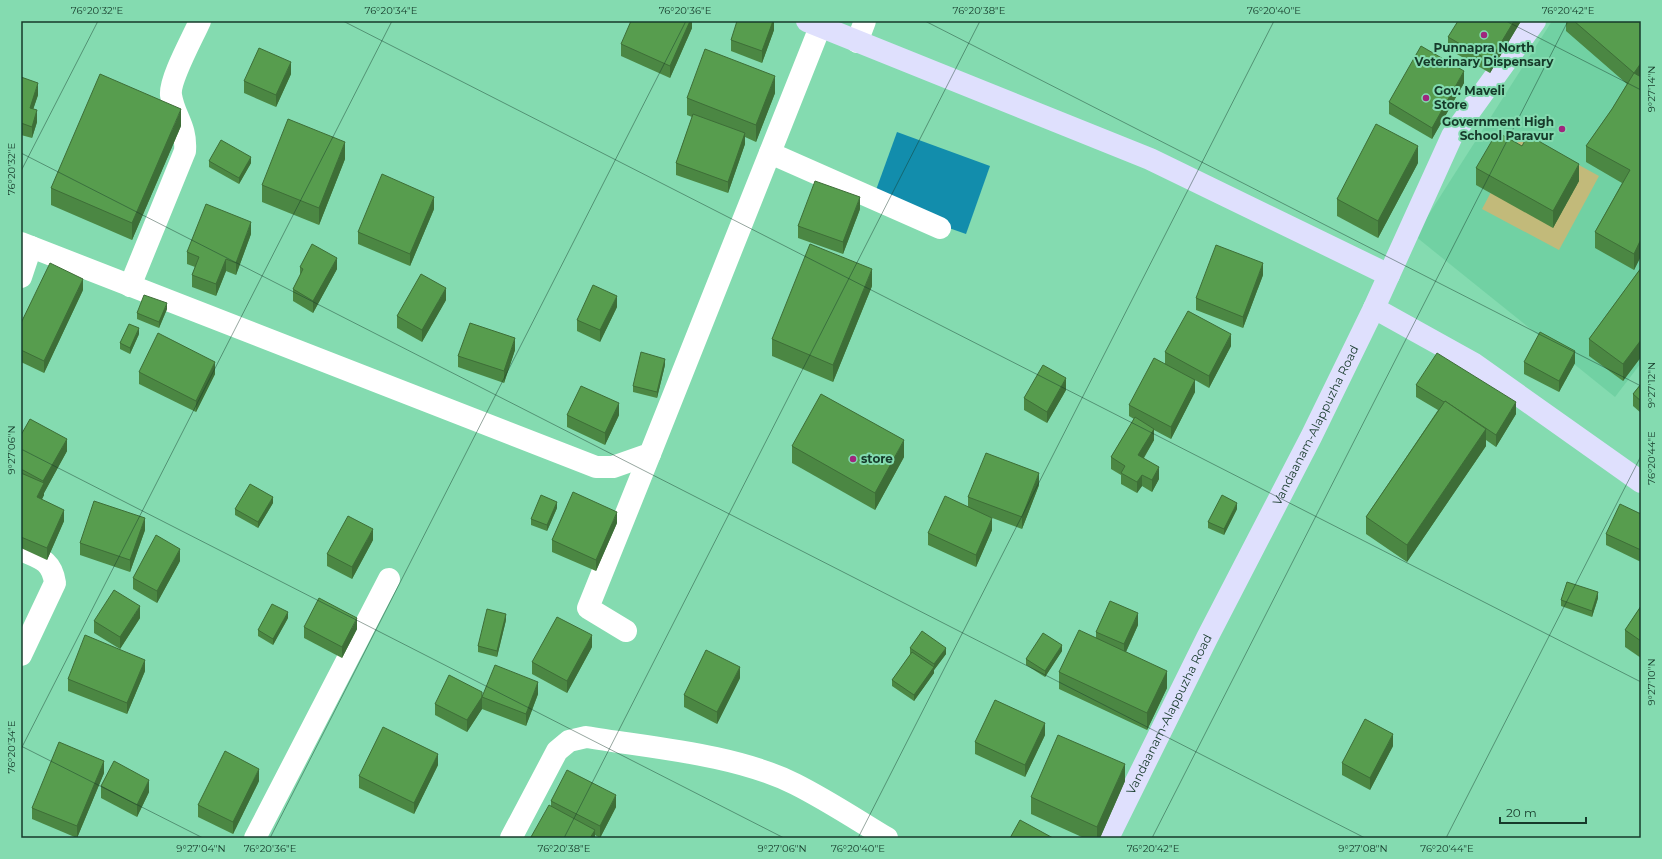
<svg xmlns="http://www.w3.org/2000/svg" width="1662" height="859" viewBox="0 0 1662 859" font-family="Montserrat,sans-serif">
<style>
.built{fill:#71d1a3}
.green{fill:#c2ba7a}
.water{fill:#128dac}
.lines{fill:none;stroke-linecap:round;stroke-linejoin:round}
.street{stroke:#fff;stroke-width:22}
.secondary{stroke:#dfe0fd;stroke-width:22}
.wall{fill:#4b8743}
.shaded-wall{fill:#3d6e37}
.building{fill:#579d4e;stroke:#3d6e37}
.ticks{fill:none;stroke:#163a2a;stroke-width:1;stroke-opacity:0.45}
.poi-dot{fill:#9f267e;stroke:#84dbb0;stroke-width:1.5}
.labels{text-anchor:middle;stroke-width:4;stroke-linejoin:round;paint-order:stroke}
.poi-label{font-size:12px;font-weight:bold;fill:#163a2a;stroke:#84dbb0;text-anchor:start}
.street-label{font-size:12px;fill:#163a2a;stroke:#84dbb0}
.neatline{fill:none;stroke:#163a2a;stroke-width:1.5}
.ticks-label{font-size:10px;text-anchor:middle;fill:#163a2a}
</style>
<rect width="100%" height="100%" fill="#84dbb0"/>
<polygon class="built" points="1552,21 1641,21 1641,363 1615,397 1415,236"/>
<polygon class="green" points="1522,134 1599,176 1559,250 1482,209"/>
<polygon class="water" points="897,132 990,166 966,234 872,201"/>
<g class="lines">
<g class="street">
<polyline points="857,42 865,21"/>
<polyline points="770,153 940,228"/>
<polyline points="21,243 596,467 613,467 650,454 820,27"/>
<polyline points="21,277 31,247"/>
<path d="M130,286L185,151C187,126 174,116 171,95C169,80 193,37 200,21"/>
<path d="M21,550C39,558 52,560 55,583L21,655"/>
<polyline points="626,631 588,608 650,454"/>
<polyline points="255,838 389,579"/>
<path d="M511,838L557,751L569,741L586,737C652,748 735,754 795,784C827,800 857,820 887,838"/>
</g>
<g class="secondary">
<polyline points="807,21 1150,159 1389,275"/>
<polyline points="1374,308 1473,363 1641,482"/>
<path id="s1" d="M1108,838L1207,638L1311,437L1374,308L1452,136L1535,21"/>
</g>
</g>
<g class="wall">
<polygon points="692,21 692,28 670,78 621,56 621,44"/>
<polygon points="774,21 774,30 762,63 731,51 731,40"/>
<polygon points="1521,21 1490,73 1448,49 1448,37"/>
<polygon points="1566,21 1641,21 1641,256 1634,270 1595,248 1595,232 1622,183 1586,162 1586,146 1612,109 1627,84 1566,31"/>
<polygon points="291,74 276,107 244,93 244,81"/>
<polygon points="21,77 38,95 33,109 37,122 32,138 21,135"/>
<polygon points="1464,83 1432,139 1389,114 1389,102"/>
<polygon points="775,93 756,142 745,137 745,144 728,193 676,175 676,163 692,117 687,115 687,98"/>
<polygon points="181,126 132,240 51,205 51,188"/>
<polygon points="345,159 319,225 262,202 262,185"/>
<polygon points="209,161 251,163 239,184 209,167"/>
<polygon points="1418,163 1378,238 1337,216 1337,199"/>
<polygon points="1476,168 1579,181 1553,228 1476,185"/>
<polygon points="434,209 410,266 358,244 358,232"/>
<polygon points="860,209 843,254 798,238 798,226"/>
<polygon points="251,234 236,275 226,271 216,296 192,287 192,275 195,267 187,264 187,252"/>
<polygon points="300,267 337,269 313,313 293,301 293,289 300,276"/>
<polygon points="1641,268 1641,357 1623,381 1589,356 1589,339"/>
<polygon points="1263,275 1243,328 1196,310 1196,298"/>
<polygon points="872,286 833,382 772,356 772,339"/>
<polygon points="83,290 44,373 21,362 21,323"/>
<polygon points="446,300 422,342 397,328 397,316"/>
<polygon points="617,307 600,342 577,331 577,320"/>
<polygon points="167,309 159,328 137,319 137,313"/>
<polygon points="139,334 130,354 120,349 120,343"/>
<polygon points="1231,346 1209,388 1195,380 1195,392 1171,439 1154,430 1154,440 1144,458 1159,479 1152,492 1142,486 1137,493 1121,484 1121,475 1111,469 1111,457 1134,419 1129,416 1129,405 1165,364 1165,352"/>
<polygon points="515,350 504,383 458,367 458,356"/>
<polygon points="1524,362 1575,363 1559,392 1524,374"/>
<polygon points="665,365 657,398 633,392 633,386"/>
<polygon points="139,372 215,374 196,412 139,384"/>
<polygon points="1641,384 1641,413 1633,406 1633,394"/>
<polygon points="1416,385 1516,414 1496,447 1486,440 1486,446 1407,562 1366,534 1366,517 1438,410 1416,397"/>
<polygon points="1066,390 1047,423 1024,410 1024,398"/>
<polygon points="567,415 619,415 605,445 567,427"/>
<polygon points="21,435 67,451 44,493 44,495 42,499 64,521 47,560 21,548"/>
<polygon points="792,446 904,457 875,510 792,463"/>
<polygon points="1039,485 1022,529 987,516 992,530 976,567 928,545 928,533 968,507 968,497"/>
<polygon points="273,503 258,528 235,515 235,509"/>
<polygon points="557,508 547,531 531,525 531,519"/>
<polygon points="1237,509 1224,535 1208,528 1208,522"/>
<polygon points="1641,514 1641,562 1606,545 1606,534"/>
<polygon points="617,523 596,571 552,552 552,540"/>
<polygon points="145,530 130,572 80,555 80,543"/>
<polygon points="373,540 352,579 327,566 327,554"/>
<polygon points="180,561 157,603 133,589 133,578"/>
<polygon points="1598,598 1592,617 1561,606 1561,600"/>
<polygon points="1641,606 1641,658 1625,647 1625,630"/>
<polygon points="140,618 120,649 94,633 94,621"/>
<polygon points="288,618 273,645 258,636 258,630"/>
<polygon points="506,620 497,657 478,652 478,646"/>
<polygon points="1138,625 1126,652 1167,688 1147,730 1059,689 1059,672 1096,639 1096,632"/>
<polygon points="304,627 357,629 342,658 304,638"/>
<polygon points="592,647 567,693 532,674 532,662"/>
<polygon points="910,648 946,654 934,670 934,673 914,701 892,686 892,680 911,654 910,654"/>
<polygon points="1062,651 1045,677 1026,665 1026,659"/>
<polygon points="145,671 127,714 68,691 68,679"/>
<polygon points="740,678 717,724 684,707 684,695"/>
<polygon points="538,694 526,726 482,709 467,732 435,715 435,704 482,697"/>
<polygon points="1045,735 1025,777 975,754 975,742"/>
<polygon points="1393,746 1370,790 1342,775 1342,763"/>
<polygon points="438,765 414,814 359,788 359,776"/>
<polygon points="104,773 77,838 32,819 32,808"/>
<polygon points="259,781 233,834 198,817 198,805"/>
<polygon points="1125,781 1100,838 1084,838 1031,814 1031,797"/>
<polygon points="101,786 149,792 137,817 101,798"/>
<polygon points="551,801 616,807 600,838 595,835 595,838 531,838 531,837 551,806"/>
</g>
<g class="shaded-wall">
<polygon points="690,21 692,21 692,28 670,78 670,66"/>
<polygon points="773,21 774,21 774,30 762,63 762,51"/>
<polygon points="1514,21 1521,21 1490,73 1490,61"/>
<polygon points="291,62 291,74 276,107 276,95"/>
<polygon points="1641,63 1641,80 1634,73"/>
<polygon points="1464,71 1464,83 1432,139 1432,128"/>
<polygon points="775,76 775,93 756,142 756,125"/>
<polygon points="38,83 38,95 30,119 30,108"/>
<polygon points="181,109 181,126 132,240 132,223"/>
<polygon points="37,110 37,122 32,138 32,127"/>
<polygon points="745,133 745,144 728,193 728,182"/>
<polygon points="345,142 345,159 319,225 319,208"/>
<polygon points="1418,146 1418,163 1378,238 1378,221"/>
<polygon points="251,157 251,163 239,184 239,178"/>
<polygon points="1579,164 1579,181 1553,228 1553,211"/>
<polygon points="434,197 434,209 410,266 410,254"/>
<polygon points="860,197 860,209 843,254 843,242"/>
<polygon points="251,222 251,234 236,275 236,263"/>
<polygon points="1641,239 1641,256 1634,270 1634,254"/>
<polygon points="337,258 337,269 313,313 313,301"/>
<polygon points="226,259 226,271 216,296 216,284"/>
<polygon points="1263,263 1263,275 1243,328 1243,317"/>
<polygon points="872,269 872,286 833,382 833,365"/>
<polygon points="83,279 83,290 44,373 44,361"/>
<polygon points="446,288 446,300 422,342 422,330"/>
<polygon points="617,296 617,307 600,342 600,330"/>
<polygon points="167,303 167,309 159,328 159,322"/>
<polygon points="139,328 139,334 130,354 130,348"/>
<polygon points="1231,334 1231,346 1209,388 1209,376"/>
<polygon points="515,338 515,350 504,383 504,371"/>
<polygon points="1641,340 1641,357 1623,381 1623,364"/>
<polygon points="1575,351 1575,363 1559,392 1559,381"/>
<polygon points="665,359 665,365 657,398 657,392"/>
<polygon points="215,362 215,374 196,412 196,401"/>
<polygon points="1066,378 1066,390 1047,423 1047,412"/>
<polygon points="1195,380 1195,392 1171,439 1171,427"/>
<polygon points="1516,402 1516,414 1496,447 1496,435"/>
<polygon points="619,403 619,415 605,445 605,433"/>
<polygon points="1154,429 1154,440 1138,467 1138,455"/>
<polygon points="1486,429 1486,446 1407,562 1407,545"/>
<polygon points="67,439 67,451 44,493 44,495 37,509 37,497 43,483 43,481"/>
<polygon points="904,440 904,457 875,510 875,493"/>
<polygon points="1159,467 1159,479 1152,492 1152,480"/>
<polygon points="1039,473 1039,485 1022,529 1022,517"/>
<polygon points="1142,475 1142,486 1137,493 1137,482"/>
<polygon points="273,497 273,503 258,528 258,522"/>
<polygon points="557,502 557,508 547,531 547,525"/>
<polygon points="1237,503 1237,509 1224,535 1224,529"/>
<polygon points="64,510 64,521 47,560 47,548"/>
<polygon points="617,512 617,523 596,571 596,560"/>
<polygon points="145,518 145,530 130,572 130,560"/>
<polygon points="992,518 992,530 976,567 976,555"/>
<polygon points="373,529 373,540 352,579 352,567"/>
<polygon points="180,549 180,561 157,603 157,591"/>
<polygon points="1598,592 1598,598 1592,617 1592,611"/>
<polygon points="140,606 140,618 120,649 120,637"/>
<polygon points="288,612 288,618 273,645 273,639"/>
<polygon points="1138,613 1138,625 1124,656 1124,644"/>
<polygon points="506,614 506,620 497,657 497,651"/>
<polygon points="357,618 357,629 342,658 342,647"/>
<polygon points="592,635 592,647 567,693 567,681"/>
<polygon points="1062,645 1062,651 1045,677 1045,671"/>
<polygon points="946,648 946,654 934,670 934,673 914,701 914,695 934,667 934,664"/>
<polygon points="145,660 145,671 127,714 127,703"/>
<polygon points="740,667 740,678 717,724 717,712"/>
<polygon points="1167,671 1167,688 1147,730 1147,713"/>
<polygon points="538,682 538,694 526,726 526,714"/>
<polygon points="482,697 482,709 467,732 467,720"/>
<polygon points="1045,723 1045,735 1025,777 1025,765"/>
<polygon points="1393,734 1393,746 1370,790 1370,778"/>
<polygon points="438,754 438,765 414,814 414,803"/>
<polygon points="104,761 104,773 77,838 77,826"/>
<polygon points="1125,764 1125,781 1100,838 1097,838 1097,827"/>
<polygon points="259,769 259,781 233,834 233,822"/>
<polygon points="149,780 149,792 137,817 137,805"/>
<polygon points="616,795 616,807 600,838 600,826"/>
<polygon points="595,830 595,838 590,838"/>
</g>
<g class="building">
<polygon points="631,21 690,21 670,66 621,44"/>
<polygon points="737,21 773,21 762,51 731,40"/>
<polygon points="1458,21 1514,21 1490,61 1448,37"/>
<polygon points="1574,21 1641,21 1641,63 1634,73"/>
<polygon points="1421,46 1464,71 1432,128 1389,102"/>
<polygon points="259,48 291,62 276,95 244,81"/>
<polygon points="705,49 775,76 756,125 687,98"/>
<polygon points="1634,73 1641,77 1641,239 1634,254 1595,232 1630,170 1586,146 1612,109"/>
<polygon points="100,74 181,109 132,223 51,188"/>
<polygon points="21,77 38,83 30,108 37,110 32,127 21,123"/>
<polygon points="693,114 745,133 728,182 676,163"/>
<polygon points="288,119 345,142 319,208 262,185"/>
<polygon points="1376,124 1418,146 1378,221 1337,199"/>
<polygon points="1497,132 1522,146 1528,135 1579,164 1553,211 1476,168"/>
<polygon points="221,140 251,157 239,178 209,161"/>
<polygon points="382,174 434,197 410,254 358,232"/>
<polygon points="815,181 860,197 843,242 798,226"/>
<polygon points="206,204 251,222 236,263 226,259 216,284 192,275 199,257 187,252"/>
<polygon points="312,244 337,258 313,301 293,289 303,269 300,267"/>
<polygon points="810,244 872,269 833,365 772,339"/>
<polygon points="1216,245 1263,263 1243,317 1196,298"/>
<polygon points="50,263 83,279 44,361 21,350 21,323"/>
<polygon points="1641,268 1641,340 1623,364 1589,339"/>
<polygon points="421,274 446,288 422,330 397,316"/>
<polygon points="593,285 617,296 600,330 577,320"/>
<polygon points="144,295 167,303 159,322 137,313"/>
<polygon points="1188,311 1231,334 1209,376 1165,352"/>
<polygon points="470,323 515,338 504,371 458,356"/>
<polygon points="129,324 139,328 130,348 120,343"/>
<polygon points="1540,332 1575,351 1559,381 1524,362"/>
<polygon points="158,333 215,362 196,401 139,372"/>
<polygon points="641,352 665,359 657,392 633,386"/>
<polygon points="1437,353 1516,402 1496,435 1445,401 1444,402 1416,385"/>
<polygon points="1154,358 1195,380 1171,427 1129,405"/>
<polygon points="1043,365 1066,378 1047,412 1024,398"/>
<polygon points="1641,384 1641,401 1633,394"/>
<polygon points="581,386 619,403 605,433 567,415"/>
<polygon points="821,394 904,440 875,493 792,446"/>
<polygon points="1445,401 1486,429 1407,545 1366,517"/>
<polygon points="1135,417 1154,429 1138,455 1159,467 1152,480 1142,475 1137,482 1121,473 1125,466 1111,457"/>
<polygon points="30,419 67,439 43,481 21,469 21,435"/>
<polygon points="986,453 1039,473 1022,517 968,497"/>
<polygon points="21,473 44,483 37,497 64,510 47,548 21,537"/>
<polygon points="250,484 273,497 258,522 235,509"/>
<polygon points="573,492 617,512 596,560 552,540"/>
<polygon points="541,495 557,502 547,525 531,519"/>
<polygon points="1222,495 1237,503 1224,529 1208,522"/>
<polygon points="945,496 992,518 976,555 928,533"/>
<polygon points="94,501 145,518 130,560 80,543"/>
<polygon points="1620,504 1641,514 1641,550 1606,534"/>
<polygon points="348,516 373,529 352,567 327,554"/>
<polygon points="156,535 180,549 157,591 133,578"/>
<polygon points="1567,582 1598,592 1592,611 1561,600"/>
<polygon points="114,590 140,606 120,637 94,621"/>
<polygon points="319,598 357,618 342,647 304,627"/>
<polygon points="1110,601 1138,613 1124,644 1096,632"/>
<polygon points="272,604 288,612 273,639 258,630"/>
<polygon points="1641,606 1641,641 1625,630"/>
<polygon points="487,609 506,614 497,651 478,646"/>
<polygon points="557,617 592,635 567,681 532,662"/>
<polygon points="1079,630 1167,671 1147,713 1059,672"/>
<polygon points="922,631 946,648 934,664 910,648"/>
<polygon points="1043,633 1062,645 1045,671 1026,659"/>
<polygon points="85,635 145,660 127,703 68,679"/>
<polygon points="706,650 740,667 717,712 684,695"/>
<polygon points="912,652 934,667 914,695 892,680"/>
<polygon points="495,665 538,682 526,714 482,697 467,720 435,704 449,675 482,692 482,697"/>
<polygon points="995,700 1045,723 1025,765 975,742"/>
<polygon points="1365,719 1393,734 1370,778 1342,763"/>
<polygon points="383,727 438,754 414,803 359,776"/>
<polygon points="1058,735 1125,764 1097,827 1031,797"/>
<polygon points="59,742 104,761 77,826 32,808"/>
<polygon points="225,751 259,769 233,822 198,805"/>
<polygon points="114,761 149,780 137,805 101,786"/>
<polygon points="567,770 616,795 600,826 551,801"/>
<polygon points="549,805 595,830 590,838 533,838 531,837"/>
<polygon points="1020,820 1053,838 1010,838"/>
</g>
<path class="ticks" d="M343,21L1641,682M925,21L1641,386M1506,21L1641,90M21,153L1365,838M21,171L98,21M21,449L784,838M21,746L203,838M21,749L392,21M270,838L686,21M564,838L980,21M858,838L1274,21M1152,838L1568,21M1446,838L1641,456"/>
<g class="poi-dot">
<circle cx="1484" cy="35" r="4"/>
<circle cx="1426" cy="98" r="4"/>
<circle cx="1562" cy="129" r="4"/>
<circle cx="853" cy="459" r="4"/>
</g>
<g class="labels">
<g class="poi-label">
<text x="1484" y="52" text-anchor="middle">Punnapra North<tspan x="1484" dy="14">Veterinary Dispensary</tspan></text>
<text x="1434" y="95">Gov. Maveli<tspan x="1434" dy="14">Store</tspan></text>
<text x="1554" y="126" text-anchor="end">Government High<tspan x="1554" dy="14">School Paravur</tspan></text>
<text x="861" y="463">store</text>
</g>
<g class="street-label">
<text dy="4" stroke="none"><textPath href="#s1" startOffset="462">Vandaanam-Alappuzha Road</textPath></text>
<text dy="4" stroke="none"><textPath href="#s1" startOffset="138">Vandaanam-Alappuzha Road</textPath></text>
</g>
</g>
<rect width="1662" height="859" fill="none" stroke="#84dbb0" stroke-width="44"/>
<path d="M1500 817v6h86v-6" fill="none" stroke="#163a2a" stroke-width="2"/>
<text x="1506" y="817" font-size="12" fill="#163a2a" stroke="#84dbb0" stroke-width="3" paint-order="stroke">20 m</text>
<rect x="22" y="22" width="1618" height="815" class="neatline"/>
<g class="ticks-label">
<text x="97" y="14">76°20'32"E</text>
<text x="391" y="14">76°20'34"E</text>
<text x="685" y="14">76°20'36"E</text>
<text x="979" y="14">76°20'38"E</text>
<text x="1274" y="14">76°20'40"E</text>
<text x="1568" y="14">76°20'42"E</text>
<text transform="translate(1651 89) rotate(-90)" y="4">9°27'14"N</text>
<text transform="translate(11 169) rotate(-90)" y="4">76°20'32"E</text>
<text transform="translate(1651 385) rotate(-90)" y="4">9°27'12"N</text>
<text transform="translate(11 450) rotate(-90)" y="4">9°27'06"N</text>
<text transform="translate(1651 458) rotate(-90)" y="4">76°20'44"E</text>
<text transform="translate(1651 682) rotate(-90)" y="4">9°27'10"N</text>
<text transform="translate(11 747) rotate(-90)" y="4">76°20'34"E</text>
<text x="201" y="852">9°27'04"N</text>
<text x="270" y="852">76°20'36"E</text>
<text x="564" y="852">76°20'38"E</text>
<text x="782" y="852">9°27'06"N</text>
<text x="858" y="852">76°20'40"E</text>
<text x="1153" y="852">76°20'42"E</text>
<text x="1363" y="852">9°27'08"N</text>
<text x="1447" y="852">76°20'44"E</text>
</g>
</svg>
